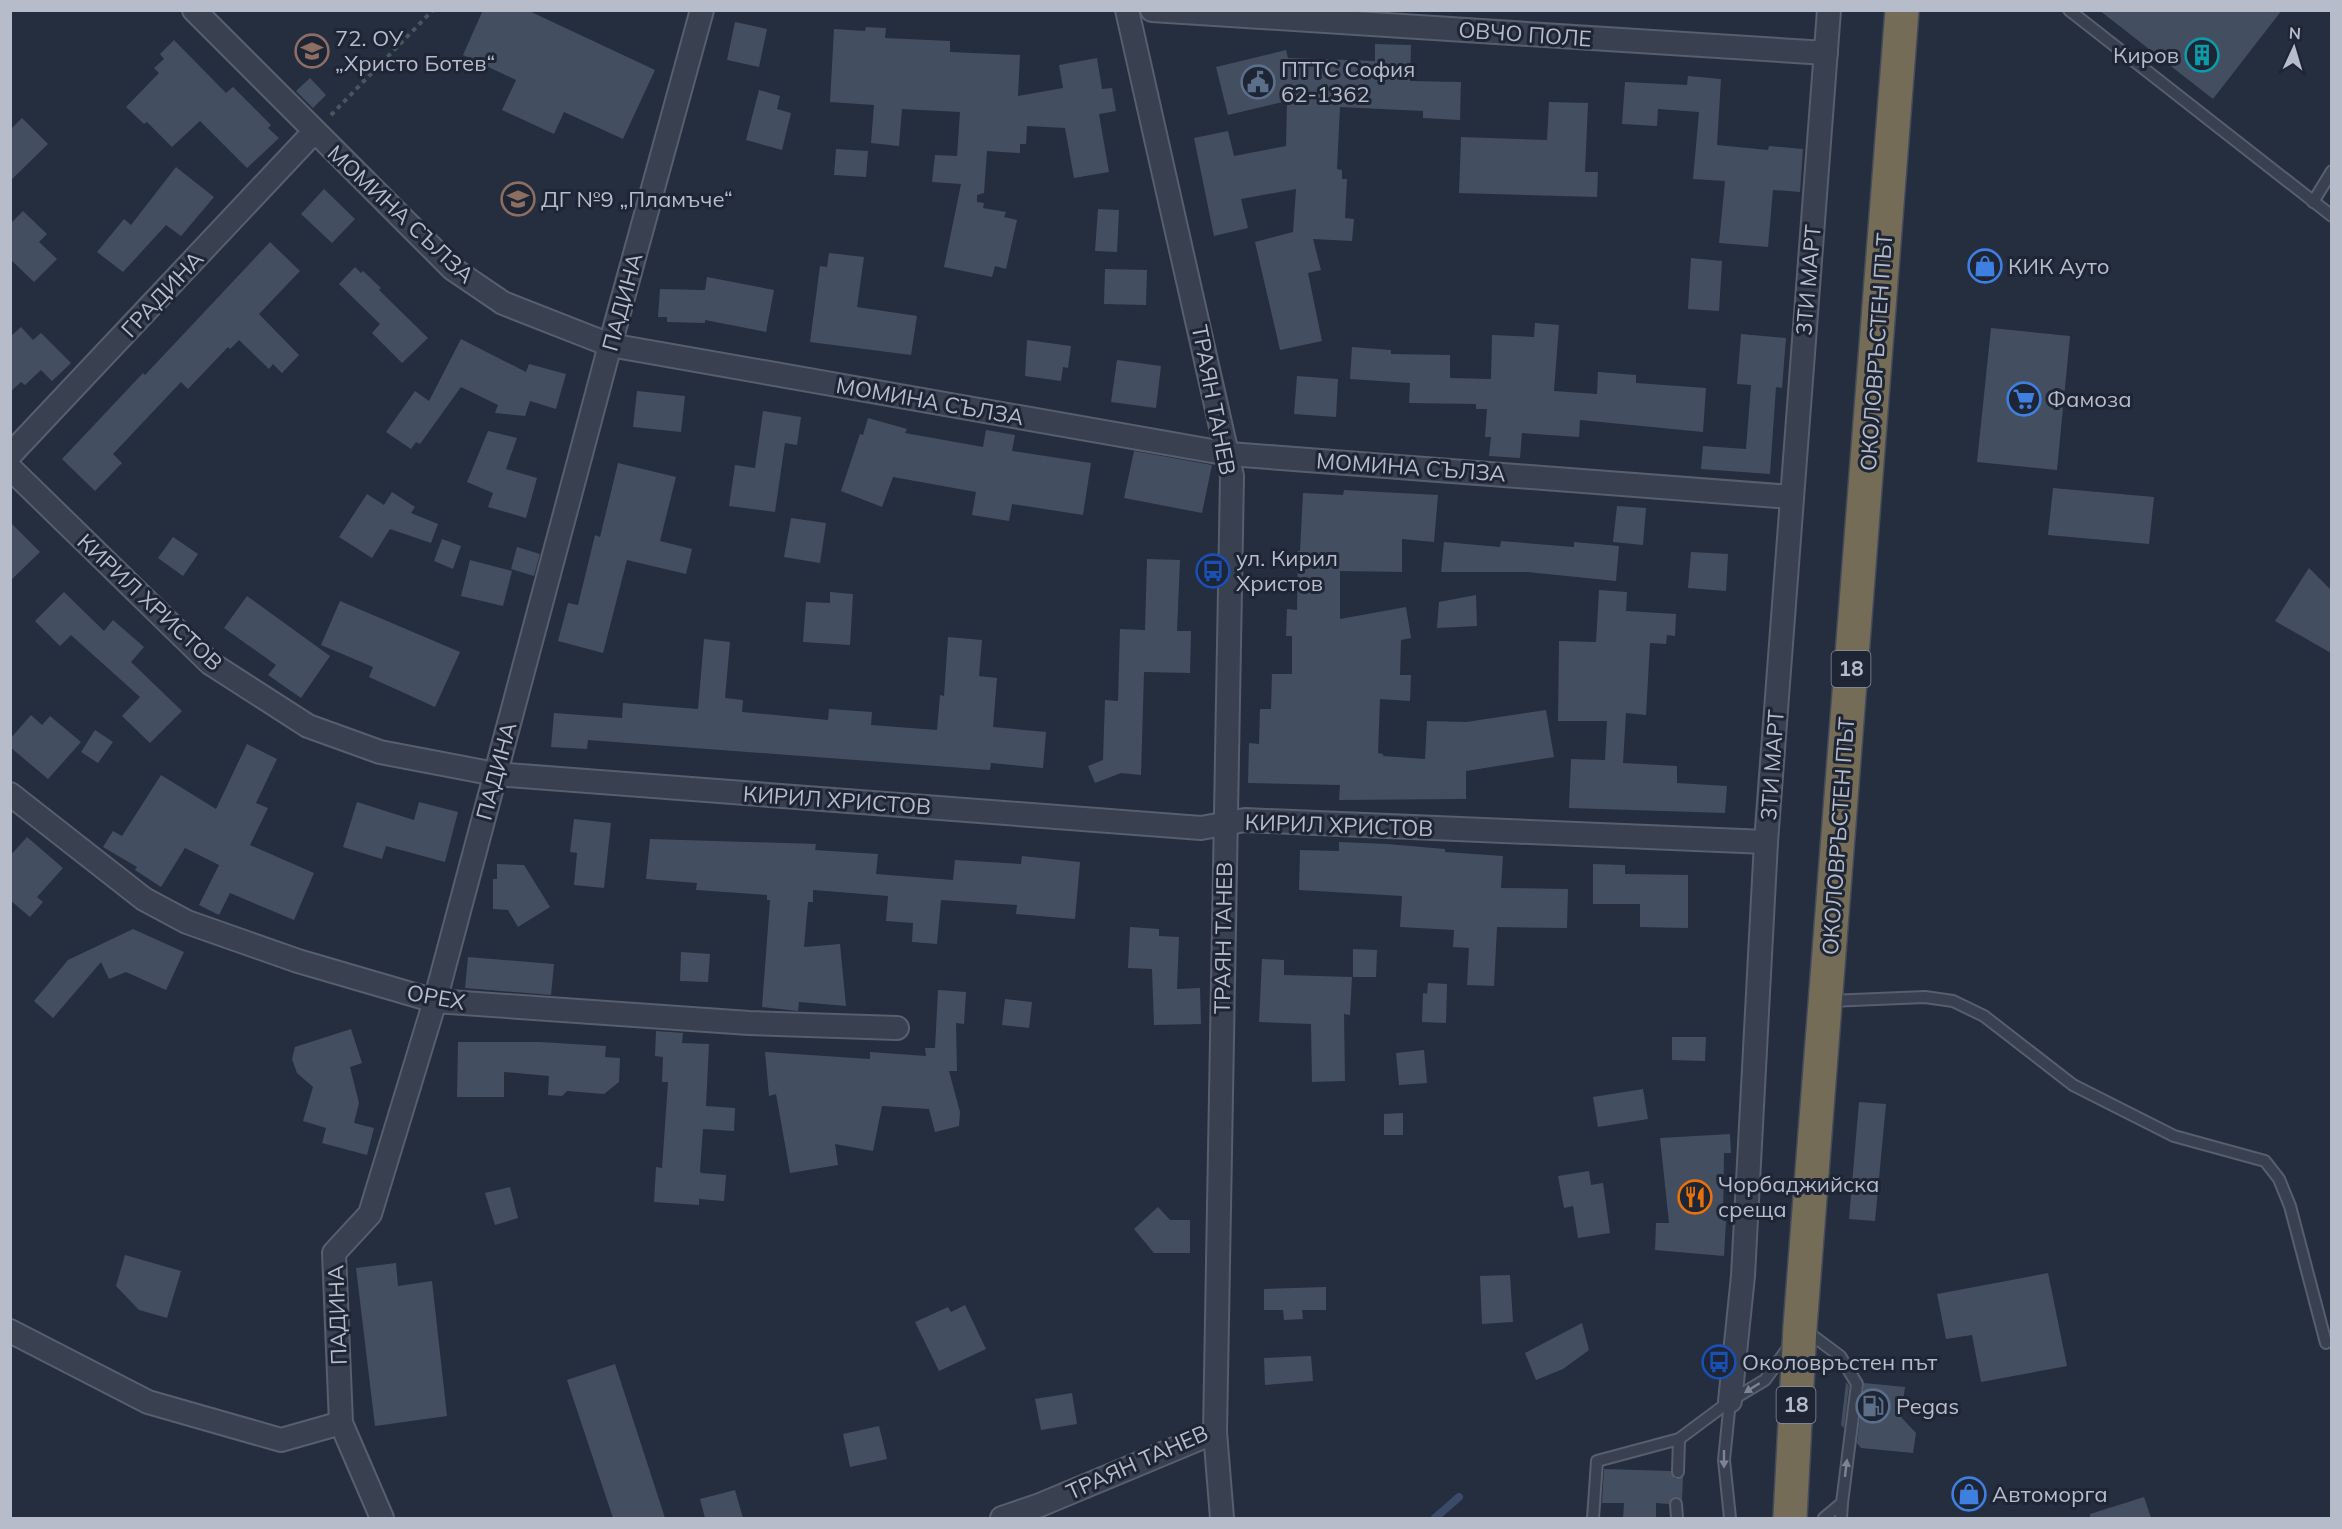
<svg xmlns="http://www.w3.org/2000/svg" width="2342" height="1529" viewBox="0 0 2342 1529" font-family="Mulish,sans-serif">
<style>
.lines{fill:none;stroke-linecap:round;stroke-linejoin:round}
.stream{stroke:#3b4a68;stroke-width:8}
.building{fill:#444e61}
.lane-casing{stroke:#575e6d;stroke-width:14}
.street-casing{stroke:#575e6d;stroke-width:26}
.highway-casing{stroke:#444b5a;stroke-width:36}
.path{stroke:#46585d;stroke-width:4;stroke-dasharray:4.5 4.5;stroke-linecap:butt}
.lane{stroke:#39404f;stroke-width:10}
.street{stroke:#39404f;stroke-width:22}
.highway{stroke:#756c57;stroke-width:33}
.oneway{fill:#7e8493}
.labels{text-anchor:middle;stroke-width:6;stroke-linejoin:round;paint-order:stroke}
.shield{fill:#1e2535;stroke:#888f9d;stroke-width:1.5}
.shield-label{font-size:21px;font-weight:bold;fill:#b6bcca}
.street-label{font-size:22px;fill:#b6bcca;stroke:#1e2535}
.poi-label{font-size:22px;fill:#b6bcca;stroke:#1e2535;text-anchor:start}
</style>
<rect width="100%" height="100%" fill="#252e3f"/>
<g class="lines">
<polyline class="stream" points="1435,1518 1459,1497"/>
</g>
<g class="building">
<polygon points="483,10 527,10 655,70 623,139 564,112 554,134 502,110 516,80 463,55"/>
<polygon points="2099,10 2282,10 2213,99"/>
<polygon points="735,22 767,29 759,67 727,60"/>
<polygon points="866,27 886,28 885,38 950,41 950,52 1020,55 1018,96 1063,88 1059,65 1097,58 1102,89 1112,88 1116,111 1099,114 1109,172 1074,178 1065,128 1027,126 1026,144 1020,144 1020,153 987,151 984,193 977,195 977,202 984,203 983,208 1006,212 1004,217 1017,220 1006,269 995,266 992,277 944,267 961,184 932,182 935,155 957,156 960,112 902,109 899,146 871,143 874,105 830,102 834,29 865,31"/>
<polygon points="174,40 226,93 233,87 271,125 268,128 279,138 247,168 200,121 172,147 147,122 144,124 126,107 159,73 154,68 164,59 160,54"/>
<polygon points="1375,44 1411,45 1410,81 1461,82 1460,120 1423,118 1423,111 1340,107 1337,169 1342,170 1342,179 1347,179 1345,218 1354,219 1352,241 1313,239 1321,270 1308,273 1322,341 1280,350 1255,242 1293,232 1296,189 1241,199 1248,228 1214,236 1194,138 1228,131 1234,156 1286,146 1287,101 1228,115 1216,67 1286,50 1288,58 1375,61"/>
<polygon points="1688,76 1721,79 1717,145 1768,150 1769,146 1803,149 1800,192 1773,190 1768,247 1719,243 1725,181 1693,179 1699,112 1658,109 1657,126 1622,124 1625,82 1687,85"/>
<polygon points="310,78 326,95 313,108 296,91"/>
<polygon points="759,90 780,96 777,109 791,113 782,150 746,140"/>
<polygon points="1549,102 1588,103 1585,172 1598,172 1597,197 1459,193 1461,137 1547,140"/>
<polygon points="22,118 48,144 10,181 10,130"/>
<polygon points="836,149 868,151 866,177 834,175"/>
<polygon points="176,167 214,197 181,236 166,225 123,272 97,252 124,219 131,225"/>
<polygon points="324,189 355,219 332,243 301,214"/>
<polygon points="1098,209 1119,210 1117,252 1095,251"/>
<polygon points="23,211 47,234 39,242 57,259 34,282 10,259 10,224"/>
<polygon points="270,242 300,271 259,314 299,355 282,373 273,364 269,369 239,340 230,349 228,347 188,389 181,382 113,454 122,463 95,491 62,459 143,373 145,375"/>
<polygon points="829,253 864,257 857,307 917,316 911,355 810,342 820,266 827,267"/>
<polygon points="1691,258 1722,261 1719,311 1688,309"/>
<polygon points="355,267 361,273 363,271 381,288 379,290 428,338 402,363 372,333 380,324 339,284"/>
<polygon points="1105,269 1147,270 1146,305 1104,304"/>
<polygon points="707,277 774,290 766,332 705,320 705,323 667,322 667,317 658,317 660,289 705,290"/>
<polygon points="1535,323 1559,325 1554,391 1597,394 1598,372 1636,375 1636,383 1706,388 1703,432 1580,420 1579,437 1522,433 1520,458 1489,456 1491,437 1485,437 1487,409 1476,409 1476,404 1409,403 1410,383 1350,379 1352,347 1391,350 1391,354 1450,355 1450,378 1491,379 1492,335 1534,337"/>
<polygon points="21,327 33,340 41,333 71,363 52,381 41,370 25,385 21,382 10,392 10,337"/>
<polygon points="1991,328 2070,336 2057,470 1977,462"/>
<polygon points="1741,334 1786,338 1782,388 1776,387 1770,474 1701,469 1703,446 1746,449 1751,385 1737,384"/>
<polygon points="461,339 526,372 529,364 566,374 556,409 530,401 525,416 495,413 498,405 461,387 420,444 416,442 411,449 386,432 415,391 429,401"/>
<polygon points="1027,340 1071,346 1068,368 1063,367 1061,381 1025,376"/>
<polygon points="1117,360 1161,366 1156,408 1111,402"/>
<polygon points="1297,376 1338,379 1336,417 1294,414"/>
<polygon points="637,391 685,396 681,432 633,427"/>
<polygon points="763,411 801,417 797,445 785,443 775,512 729,506 735,465 755,468"/>
<polygon points="868,418 907,429 905,433 983,447 986,430 1015,435 1012,451 1091,463 1083,515 1012,504 1009,521 972,515 976,492 893,477 882,507 841,491 860,434 863,435"/>
<polygon points="488,431 517,438 506,469 537,478 526,518 488,507 493,493 467,482"/>
<polygon points="1134,451 1212,465 1202,513 1124,498"/>
<polygon points="618,463 676,477 660,541 692,549 686,574 627,560 603,653 558,641 568,603 578,605 595,535 600,537"/>
<polygon points="2053,488 2154,497 2149,544 2048,535"/>
<polygon points="1344,490 1438,495 1434,542 1402,539 1402,572 1340,571 1340,619 1406,607 1411,638 1401,640 1400,675 1411,675 1410,701 1380,699 1378,753 1383,754 1383,756 1425,759 1427,721 1466,722 1546,710 1554,757 1466,771 1466,799 1339,800 1340,785 1248,783 1249,743 1259,744 1260,709 1271,709 1272,674 1292,674 1292,636 1286,636 1287,609 1297,610 1298,551 1300,551 1303,493 1343,495"/>
<polygon points="392,492 415,507 411,513 438,524 431,543 390,529 372,558 339,537 367,494 384,505"/>
<polygon points="1617,506 1646,508 1643,545 1613,542"/>
<polygon points="791,518 826,523 820,563 784,557"/>
<polygon points="10,522 40,552 10,581"/>
<polygon points="173,537 198,554 183,576 158,558"/>
<polygon points="442,539 461,546 453,569 434,561"/>
<polygon points="1501,541 1574,547 1574,542 1619,546 1616,581 1527,572 1441,572 1444,542 1500,547"/>
<polygon points="517,547 540,554 534,576 511,569"/>
<polygon points="1691,552 1728,554 1726,591 1688,588"/>
<polygon points="1147,559 1180,560 1177,631 1191,631 1190,673 1144,672 1141,775 1121,773 1095,783 1088,766 1103,760 1105,700 1118,701 1120,629 1145,630"/>
<polygon points="470,560 512,571 503,606 461,596"/>
<polygon points="2309,568 2331,590 2331,653 2275,621"/>
<polygon points="1599,590 1627,592 1626,611 1676,614 1675,636 1667,635 1666,644 1650,643 1646,715 1626,713 1623,763 1677,766 1677,783 1727,786 1725,813 1569,808 1571,759 1605,760 1607,721 1558,721 1559,641 1596,642"/>
<polygon points="64,592 104,631 113,620 144,647 131,662 182,711 150,743 122,716 140,697 71,635 60,646 35,621"/>
<polygon points="830,592 853,594 850,645 803,642 806,602 830,603"/>
<polygon points="1476,595 1477,626 1437,628 1439,602"/>
<polygon points="247,596 330,656 301,698 268,675 276,665 224,628"/>
<polygon points="340,601 460,652 435,707 369,677 373,667 321,645"/>
<polygon points="948,637 982,640 979,676 997,678 993,727 1046,732 1043,768 991,763 990,770 588,740 587,749 551,747 554,713 622,718 623,703 698,709 704,639 730,642 725,698 743,700 742,712 828,720 829,709 872,712 871,725 937,730 940,695 944,696"/>
<polygon points="31,715 42,725 50,716 81,742 48,779 10,747 10,739"/>
<polygon points="95,730 113,742 98,763 81,752"/>
<polygon points="247,744 277,759 256,803 268,808 250,845 314,873 294,920 230,893 219,915 199,905 219,865 185,848 161,887 135,870 137,867 103,847 113,831 122,836 161,775 216,809"/>
<polygon points="357,802 414,820 419,802 458,812 445,862 386,846 382,859 343,847"/>
<polygon points="574,819 611,823 604,888 574,885 577,853 570,852"/>
<polygon points="27,837 63,868 37,897 43,902 30,917 10,900 10,856"/>
<polygon points="650,839 816,844 815,850 878,854 876,874 953,880 955,860 1021,864 1022,856 1080,862 1075,919 1016,914 1017,905 941,900 937,944 912,942 913,923 886,921 888,896 813,890 813,902 808,902 804,947 840,944 846,1006 799,1002 798,1011 762,1007 770,900 767,900 767,895 696,890 697,883 646,879"/>
<polygon points="1339,842 1387,844 1445,849 1445,852 1503,856 1501,888 1568,889 1567,928 1497,927 1494,986 1467,985 1469,948 1453,947 1454,930 1400,927 1402,896 1299,890 1300,850 1339,851"/>
<polygon points="497,864 524,865 550,907 518,927 508,910 493,909 493,879 497,879"/>
<polygon points="1593,864 1625,865 1625,874 1688,875 1688,928 1640,927 1640,904 1593,904"/>
<polygon points="1130,927 1159,929 1159,936 1179,937 1177,989 1200,988 1201,1024 1154,1025 1152,969 1128,968"/>
<polygon points="133,929 184,952 166,990 126,972 109,979 101,962 53,1018 34,1001 68,960"/>
<polygon points="1353,949 1377,950 1376,977 1353,977"/>
<polygon points="681,952 710,954 708,982 680,981"/>
<polygon points="468,957 554,964 551,995 465,988"/>
<polygon points="1262,959 1284,960 1284,975 1352,977 1350,1015 1344,1014 1345,1081 1312,1082 1311,1024 1259,1022"/>
<polygon points="1428,983 1447,984 1446,1023 1422,1022 1423,993 1427,994"/>
<polygon points="938,990 966,992 964,1024 956,1023 957,1071 949,1071 960,1112 959,1126 935,1132 929,1109 882,1106 873,1151 835,1144 838,1165 790,1173 776,1094 769,1096 765,1052 870,1059 870,1052 926,1056 925,1048 935,1048"/>
<polygon points="1005,999 1032,1002 1029,1028 1002,1025"/>
<polygon points="351,1029 362,1063 350,1067 359,1103 354,1123 374,1128 367,1155 322,1143 326,1128 303,1121 313,1087 297,1073 292,1059 295,1047"/>
<polygon points="656,1031 683,1033 682,1043 709,1044 706,1106 735,1108 734,1131 703,1129 700,1171 701,1173 726,1175 724,1201 699,1199 699,1205 654,1202 656,1167 662,1168 668,1082 662,1082 663,1057 655,1056"/>
<polygon points="1672,1037 1706,1037 1705,1061 1672,1060"/>
<polygon points="458,1042 540,1042 606,1046 605,1057 620,1058 619,1082 604,1094 567,1091 562,1096 548,1095 549,1076 504,1072 504,1097 457,1097"/>
<polygon points="1424,1050 1427,1083 1399,1085 1396,1053"/>
<polygon points="1643,1089 1648,1119 1598,1127 1593,1097"/>
<polygon points="1859,1102 1886,1104 1875,1221 1849,1219"/>
<polygon points="1403,1113 1403,1135 1384,1135 1384,1114"/>
<polygon points="1730,1134 1731,1153 1724,1153 1723,1221 1726,1221 1724,1256 1655,1250 1656,1223 1669,1223 1660,1138"/>
<polygon points="1589,1171 1591,1185 1603,1183 1610,1233 1578,1238 1573,1206 1564,1208 1558,1176"/>
<polygon points="510,1187 518,1218 495,1225 485,1193"/>
<polygon points="1158,1207 1170,1220 1190,1220 1190,1253 1154,1253 1134,1229"/>
<polygon points="125,1255 181,1271 167,1318 139,1310 116,1286"/>
<polygon points="396,1263 398,1286 432,1281 447,1416 375,1426 356,1268"/>
<polygon points="2048,1273 2067,1366 1981,1382 1972,1335 1946,1339 1937,1294"/>
<polygon points="1510,1275 1513,1322 1482,1324 1480,1276"/>
<polygon points="1326,1287 1326,1310 1302,1310 1303,1319 1284,1320 1283,1310 1264,1310 1264,1289"/>
<polygon points="965,1305 986,1349 939,1371 915,1322 948,1307 951,1312"/>
<polygon points="1582,1323 1589,1350 1563,1369 1536,1380 1525,1353"/>
<polygon points="1311,1356 1313,1381 1265,1385 1264,1358"/>
<polygon points="615,1364 665,1518 613,1518 567,1380"/>
<polygon points="1846,1382 1849,1386 1844,1428 1841,1425"/>
<polygon points="1864,1383 1905,1387 1901,1417 1916,1433 1913,1453 1861,1448 1857,1443"/>
<polygon points="1072,1393 1077,1424 1041,1430 1035,1399"/>
<polygon points="879,1426 887,1459 850,1467 843,1434"/>
<polygon points="1604,1469 1671,1471 1675,1479 1683,1477 1682,1500 1675,1497 1669,1504 1656,1503 1656,1518 1623,1518 1624,1503 1602,1503"/>
<polygon points="735,1490 743,1518 705,1518 700,1499"/>
<polygon points="2144,1497 2151,1518 2090,1518 2090,1514"/>
</g>
<g class="lines">
<defs>
<g id="lane">
<polyline points="2069,10 2332,216"/>
<polyline points="2313,202 2332,171"/>
<polyline points="1829,1001 1925,997 1953,1001 1984,1016 2073,1085 2174,1136 2265,1161 2279,1179 2290,1206 2326,1343"/>
<polyline points="1805,1330 1840,1356 1857,1384 1842,1503 1824,1518"/>
<polyline points="1730,1401 1724,1460 1730,1518"/>
<polyline points="1678,1472 1679,1439 1730,1401 1765,1380 1788,1348"/>
<polyline points="1676,1504 1677,1518"/>
<polyline points="1593,1518 1597,1461 1679,1439"/>
<polyline points="1841,1518 1842,1503"/>
</g>
<g id="street">
<polyline points="194,10 453,269 503,303 610,345 1229,454 1791,497"/>
<polyline points="1127,10 1232,476 1215,1432 1222,1518"/>
<polyline points="1152,10 1826,53"/>
<polyline points="10,455 313,133"/>
<polyline points="10,468 210,663 308,726 380,752 495,774 1201,828 1245,820 1766,842"/>
<polyline points="10,794 144,899 187,922 298,961 435,1001 749,1023 897,1028"/>
<polyline points="10,1331 148,1402 281,1440 341,1423"/>
<polyline points="1730,1401 1743,1276 1766,842 1829,10"/>
<polyline points="382,1518 341,1423 334,1253 370,1214 435,1001 610,345 702,10"/>
<polyline points="1002,1518 1040,1505 1215,1432"/>
</g>
<polyline id="highway" points="1790,1518 1800,1327 1902,10"/>
</defs>
<use href="#lane" class="lane-casing"/>
<use href="#street" class="street-casing"/>
<use href="#highway" class="highway-casing"/>
<polyline class="path" points="331,115 433,10"/>
<use href="#lane" class="lane"/>
<use href="#street" class="street"/>
<use href="#highway" class="highway"/>
</g>
<defs><path id="oneway-solid" d="M-6-.8H1V-3.2L6.5 0L1 3.2V.8H-6Z" transform="scale(1.5)"/></defs>
<g class="oneway">
<use href="#oneway-solid" transform="translate(1752 1388) rotate(148)"/>
<use href="#oneway-solid" transform="translate(1724 1459) rotate(90)"/>
<use href="#oneway-solid" transform="translate(1846 1468) rotate(-83)"/>
</g>
<defs>
<symbol id="school-ring" viewBox="-11 -11 22 22"><circle r="9.5" fill="#1e2535" stroke="#8d6e63" stroke-width="1.5"/><path d="M0-5L7-2L0 1L-7-2ZM-4 1L0 2.5L4 1V4Q0 6-4 4Z" fill="#8d6e63"/></symbol>
<symbol id="building-ring" viewBox="-11 -11 22 22"><circle r="9.5" fill="#1e2535" stroke="#0f9aa8" stroke-width="1.5"/><path d="M-4-6H4V6H1V3H-1V6H-4ZM-2.5-4.3h1.7v1.8h-1.7ZM.8-4.3h1.7v1.8H.8ZM-2.5-1h1.7V.8h-1.7ZM.8-1h1.7V.8H.8Z" fill="#0f9aa8"/></symbol>
<symbol id="civic-ring" viewBox="-11 -11 22 22"><circle r="9.5" fill="#1e2535" stroke="#5c6f8a" stroke-width="1.5"/><path d="M-.6-6.5H3V-4.5H.6V-3L4-1V1h2V6H-6V1h2V-1L-.6-3ZM-1.2 2.5V6h2.4V2.5Z" fill="#5c6f8a"/></symbol>
<symbol id="shop-ring" viewBox="-11 -11 22 22"><circle r="9.5" fill="#1e2535" stroke="#3f7fe0" stroke-width="1.5"/><path d="M-5-2.5h2.3a2.7 3.5 0 0 1 5.4 0H5L5.5 6h-11ZM-1.5-2.5h3a1.5 2.3 0 0 0-3 0Z" fill="#3f7fe0"/></symbol>
<symbol id="supermarket-ring" viewBox="-11 -11 22 22"><circle r="9.5" fill="#1e2535" stroke="#3f7fe0" stroke-width="1.5"/><path d="M-6-5.5h2.5l.6 2H6L4.5 2H-2.5L-4.4-4H-6ZM-1.5 3.2a1.3 1.3 0 1 0 .1 0ZM3 3.2a1.3 1.3 0 1 0 .1 0Z" fill="#3f7fe0"/></symbol>
<symbol id="bus-ring" viewBox="-11 -11 22 22"><circle r="9.5" fill="#1e2535" stroke="#1a4fb4" stroke-width="1.5"/><path d="M-5-6H5V4H4V6H2V4H-2V6H-4V4H-5ZM-3.5-4V0h7V-4ZM-3.5 1.2v1.5H-2V1.2ZM2 1.2v1.5H3.5V1.2Z" fill="#1a4fb4"/></symbol>
<symbol id="restaurant-ring" viewBox="-11 -11 22 22"><circle r="9.5" fill="#1e2535" stroke="#e8710a" stroke-width="1.5"/><path d="M-5-6h1v4h1v-4h1v4h1v-4h1v5L-1.5 .5V6h-2V.5L-5-1ZM5-6V6H3V1.5H1.5Q1.5-4 5-6Z" fill="#e8710a"/></symbol>
<symbol id="fuel-ring" viewBox="-11 -11 22 22"><circle r="9.5" fill="#1e2535" stroke="#5c6f8a" stroke-width="1.5"/><path d="M-5.5-6h7V0h2V4h1.3V-2.5L3-4.5l.8-.8L6-3V5H2.5V1h-1V6h-7ZM-4.2-4.7v3.2H.2V-4.7Z" fill="#5c6f8a"/></symbol>
</defs>
<g fill-rule="evenodd">
<use href="#school-ring" x="293" y="32" width="38" height="38"/>
<use href="#building-ring" x="2183" y="36" width="38" height="38"/>
<use href="#civic-ring" x="1239" y="63" width="38" height="38"/>
<use href="#school-ring" x="499" y="180" width="38" height="38"/>
<use href="#shop-ring" x="1966" y="247" width="38" height="38"/>
<use href="#supermarket-ring" x="2005" y="380" width="38" height="38"/>
<use href="#bus-ring" x="1194" y="552" width="38" height="38"/>
<use href="#restaurant-ring" x="1676" y="1178" width="38" height="38"/>
<use href="#bus-ring" x="1700" y="1343" width="38" height="38"/>
<use href="#fuel-ring" x="1854" y="1387" width="38" height="38"/>
<use href="#shop-ring" x="1950" y="1475" width="38" height="38"/>
</g>
<g class="labels">
<g class="shield">
<rect x="1831.5" y="651" width="39" height="36" rx="4.5"/>
<rect x="1776.5" y="1387" width="39" height="36" rx="4.5"/>
</g>
<g class="shield-label">
<text x="1851" y="676">18</text>
<text x="1796" y="1412">18</text>
</g>
<g class="street-label">
<text transform="translate(1525 34) rotate(4)" y="8">ОВЧО ПОЛЕ</text>
<text transform="translate(401 214) rotate(43)" y="8">МОМИНА СЪЛЗА</text>
<text transform="translate(1808 280) rotate(-85)" y="8">3ТИ МАРТ</text>
<text transform="translate(162 294) rotate(-47)" y="8">ГРАДИНА</text>
<text transform="translate(622 302) rotate(-75)" y="8">ПАДИНА</text>
<text transform="translate(1876 352) rotate(-86)" y="8">ОКОЛОВРЪСТЕН ПЪТ</text>
<text transform="translate(1214 400) rotate(79)" y="8">ТРАЯН ТАНЕВ</text>
<text transform="translate(930 401) rotate(10)" y="8">МОМИНА СЪЛЗА</text>
<text transform="translate(1411 467) rotate(4)" y="8">МОМИНА СЪЛЗА</text>
<text transform="translate(150 602) rotate(43)" y="8">КИРИЛ ХРИСТОВ</text>
<text transform="translate(1772 765) rotate(-86)" y="8">3ТИ МАРТ</text>
<text transform="translate(496 771) rotate(-75)" y="8">ПАДИНА</text>
<text transform="translate(837 800) rotate(4)" y="8">КИРИЛ ХРИСТОВ</text>
<text transform="translate(1339 825) rotate(2)" y="8">КИРИЛ ХРИСТОВ</text>
<text transform="translate(1838 836) rotate(-86)" y="8">ОКОЛОВРЪСТЕН ПЪТ</text>
<text transform="translate(1223 938) rotate(-89)" y="8">ТРАЯН ТАНЕВ</text>
<text transform="translate(436 997) rotate(10)" y="8">ОРЕХ</text>
<text transform="translate(337 1315) rotate(-92)" y="8">ПАДИНА</text>
<text transform="translate(1137 1462) rotate(-24)" y="8">ТРАЯН ТАНЕВ</text>
</g>
<g class="poi-label">
<text x="335" y="46">72. ОУ<tspan x="335" dy="25">„Христо Ботев“</tspan></text>
<text x="2179" y="63" text-anchor="end">Киров</text>
<text x="1281" y="77">ПТТС София<tspan x="1281" dy="25">62-1362</tspan></text>
<text x="541" y="207">ДГ №9 „Пламъче“</text>
<text x="2008" y="274">КИК Ауто</text>
<text x="2047" y="407">Фамоза</text>
<text x="1236" y="566">ул. Кирил<tspan x="1236" dy="25">Христов</tspan></text>
<text x="1718" y="1192">Чорбаджийска<tspan x="1718" dy="25">среща</tspan></text>
<text x="1742" y="1370">Околовръстен път</text>
<text x="1896" y="1414">Pegas</text>
<text x="1992" y="1502">Автоморга</text>
</g>
</g>
<rect width="2342" height="1529" fill="none" stroke="#b6bcca" stroke-width="24"/>
<g transform="translate(2294 48) rotate(4)" stroke="#1e2535" stroke-width="4.5" paint-order="stroke">
<path d="M0-4.5L10 22L0 15L-10 22Z" fill="#b6bcca"/>
<text y="-9" font-size="16" font-weight="bold" text-anchor="middle" fill="#b6bcca">N</text>
</g>
</svg>
